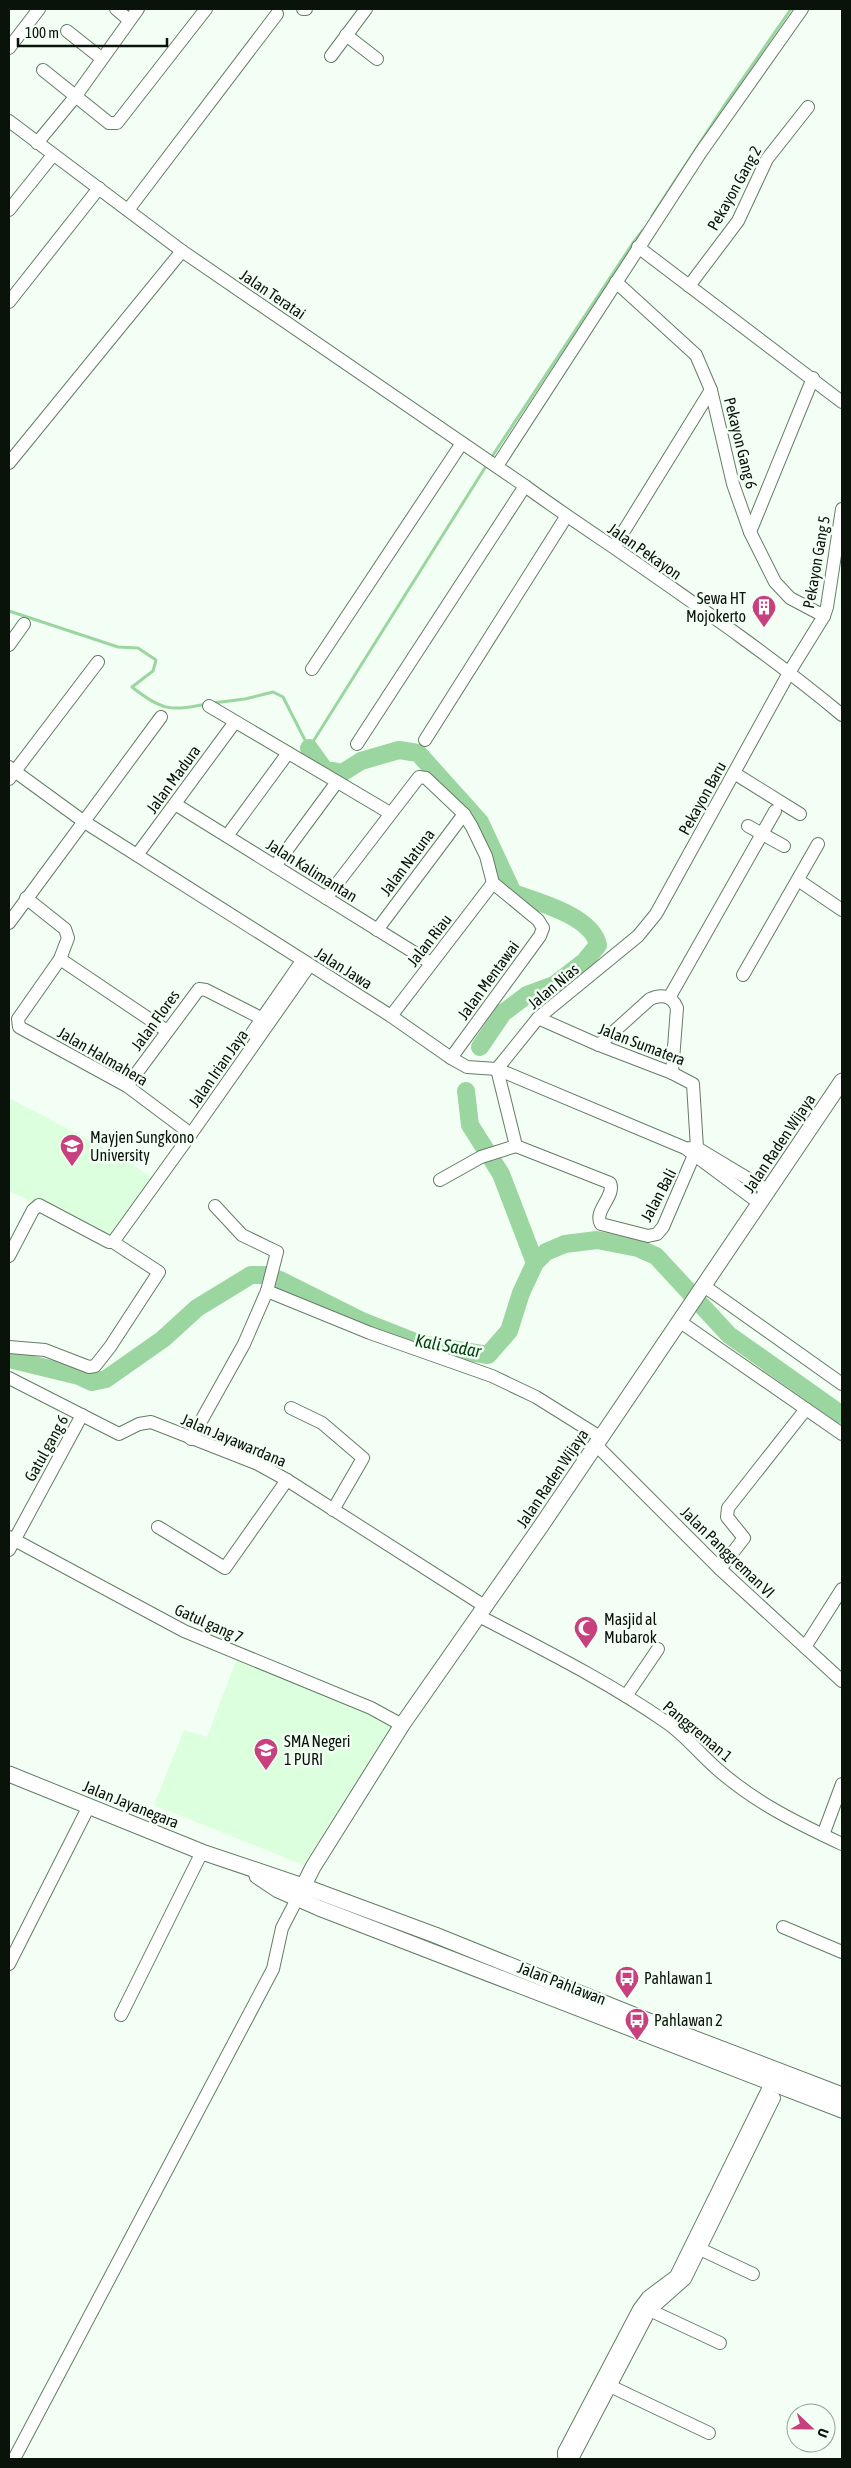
<svg xmlns="http://www.w3.org/2000/svg" width="851" height="2468" viewBox="0 0 851 2468" font-family="'Asap Condensed',sans-serif">
<style>
.built{fill:#dcffde}
.lines{fill:none;stroke-linecap:round;stroke-linejoin:round}
.stream{stroke:#9bd6a0;stroke-width:3}
.river{stroke:#9bd6a0;stroke-width:18}
.minor-casing{stroke:#647d65;stroke-width:14}
.major-casing{stroke:#647d65;stroke-width:17}
.minor{stroke:#fff;stroke-width:12}
.major{stroke:#fff;stroke-width:15}
.labels{text-anchor:middle;stroke-width:5;stroke-linejoin:round;paint-order:stroke}
.street-label{font-size:16px;fill:#09130a;stroke:#f3fff4}
.poi-label{font-size:16px;fill:#09130a;stroke:#f3fff4;text-anchor:start}
.water-label{font-size:18px;font-style:italic;fill:#004210;stroke:#f3fff4}
</style>
<rect width="100%" height="100%" fill="#f3fff4"/>
<g class="built">
<polygon points="9,1098 116,1154 156,1180 112,1241 9,1191"/>
<polygon points="238,1656 395,1723 303,1865 154,1805 184,1730 207,1737"/>
</g>
<g class="lines">
<g class="stream">
<polyline points="652,216 726,103 791,9"/>
<polyline points="633,243 643,230"/>
<polyline points="491,458 633,243 636,245"/>
<path d="M9,611L118,647L138,648L156,660L153,671L132,687C162,711 170,711 207,704"/>
<polyline points="213,703 245,699 273,692 283,697 309,748"/>
<polyline points="309,748 488,463"/>
</g>
<g class="river">
<path d="M309,748L324,769L342,773L361,761L399,750L418,753L480,822L513,893C538,902 592,916 598,945L585,961L554,985L527,995L503,1013L480,1047"/>
<polyline points="466,1091 470,1125 501,1174 535,1263"/>
<polyline points="9,1359 79,1376 92,1382 106,1379 163,1339 197,1308 251,1275 265,1275 280,1280 364,1322 420,1344 488,1355 509,1331 521,1293 535,1263 546,1252 565,1244 597,1240 638,1248 656,1256 729,1335 842,1415"/>
</g>
<defs>
<g id="minor">
<polyline points="116,9 129,20"/>
<polyline points="303,9 306,9"/>
<polyline points="67,31 101,58"/>
<polyline points="346,35 377,59"/>
<polyline points="9,48 39,9"/>
<polyline points="331,56 366,9"/>
<polyline points="43,70 109,123 117,123 206,9"/>
<path d="M9,121L182,251L525,486C555,508 585,528 616,549C692,602 770,655 842,715"/>
<polyline points="37,143 75,97 138,9"/>
<polyline points="9,210 53,155"/>
<polyline points="128,210 277,14"/>
<polyline points="638,247 842,402"/>
<polyline points="616,282 696,355 711,390 733,484 750,532 775,582 790,598 824,616"/>
<polyline points="689,286 738,221 767,159 808,107"/>
<polyline points="9,302 99,188"/>
<polyline points="9,463 182,251"/>
<polyline points="497,466 701,152 802,9"/>
<polyline points="750,532 813,378"/>
<polyline points="614,547 711,390"/>
<polyline points="9,645 24,624"/>
<polyline points="312,669 462,443"/>
<polyline points="209,706 390,813"/>
<polyline points="425,740 566,517"/>
<polyline points="357,744 525,486"/>
<polyline points="9,767 83,821 391,1016 451,1058 467,1067 497,1069 685,1148 759,1203"/>
<polyline points="734,773 800,814"/>
<polyline points="9,779 98,662"/>
<polyline points="175,804 431,963"/>
<polyline points="748,826 784,846"/>
<polyline points="227,836 288,753"/>
<polyline points="137,855 235,722"/>
<polyline points="275,866 337,782"/>
<polyline points="798,880 842,910"/>
<polyline points="26,898 65,929 68,938 60,959 18,1019 19,1027 127,1086 191,1134"/>
<polyline points="326,898 419,777 426,778 464,814 472,827 486,856 493,883 538,920 543,928 540,936 451,1058"/>
<polyline points="9,923 161,717"/>
<polyline points="377,930 464,814"/>
<polyline points="60,959 167,1031"/>
<polyline points="743,975 818,844"/>
<polyline points="669,998 775,811"/>
<polyline points="391,1016 493,883"/>
<path d="M538,1018L599,1045L672,1073L693,1084L697,1148L663,1227L657,1234L648,1236L601,1224C593,1211 616,1196 610,1183L516,1146L497,1069L538,1018L638,936L656,914L790,671L824,616L827,607L842,509"/>
<polyline points="252,1033 302,961"/>
<path d="M599,1045L650,999C661,994 672,995 677,1008L672,1073"/>
<polyline points="127,1086 199,989 206,990 267,1021"/>
<polyline points="690,1148 697,1148 767,1190"/>
<polyline points="440,1180 481,1157 516,1146"/>
<polyline points="215,1206 242,1235 277,1252 267,1291 370,1333 492,1376 536,1397 600,1437"/>
<polyline points="113,1242 191,1134 309,966"/>
<polyline points="9,1256 33,1210 39,1205 109,1242 113,1242 159,1272 110,1347 95,1366 89,1367 45,1350 9,1347"/>
<polyline points="704,1286 842,1384"/>
<polyline points="679,1321 842,1434"/>
<polyline points="9,1378 119,1434 139,1424 151,1422 258,1464 287,1480 486,1607"/>
<polyline points="291,1408 322,1423 363,1458 333,1510"/>
<polyline points="191,1439 244,1344 267,1291"/>
<polyline points="595,1444 720,1569 842,1681"/>
<polyline points="158,1527 225,1568 287,1480"/>
<polyline points="9,1537 184,1631 371,1708 402,1725"/>
<polyline points="9,1550 82,1415"/>
<polyline points="720,1569 744,1538 727,1517 728,1508 806,1409"/>
<path d="M479,1616C542,1649 607,1681 666,1722C685,1735 699,1753 716,1768C754,1802 797,1823 842,1844"/>
<polyline points="805,1647 842,1589"/>
<polyline points="626,1696 658,1649"/>
<polyline points="823,1835 842,1784"/>
<polyline points="783,1927 842,1952"/>
<polyline points="9,1964 89,1806"/>
<polyline points="121,2015 202,1852"/>
<polyline points="700,2249 753,2274"/>
<polyline points="643,2307 720,2343"/>
<polyline points="610,2386 709,2433"/>
<polyline points="14,2459 273,1969 282,1928 297,1899"/>
<polyline points="568,2459 564,2456 564,2452 639,2309 648,2297 676,2276 775,2075"/>
<polyline points="572,2459 650,2310 685,2279 774,2098"/>
</g>
<g id="major">
<polyline points="9,1774 202,1852 303,1886 435,1935 646,2020 842,2095"/>
<polyline points="257,1876 278,1890 319,1908 842,2110"/>
<polyline points="297,1899 313,1867 402,1725 539,1529 842,1081"/>
</g>
</defs>
<use href="#minor" class="minor-casing"/>
<use href="#major" class="major-casing"/>
<use href="#minor" class="minor"/>
<use href="#major" class="major"/>
</g>
<defs>
<symbol id="building-pin" viewBox="-11 -11 22 30"><path d="M0 17L-7.5 6A9.5 9.5 0 1 1 7.5 6Z" fill="#c8407d" stroke="#f3fff4"/><path d="M-4-6H4V6H1V3H-1V6H-4ZM-2.5-4.3h1.7v1.8h-1.7ZM.8-4.3h1.7v1.8H.8ZM-2.5-1h1.7V.8h-1.7ZM.8-1h1.7V.8H.8Z" fill="#fff"/></symbol>
<symbol id="university-pin" viewBox="-11 -11 22 30"><path d="M0 17L-7.5 6A9.5 9.5 0 1 1 7.5 6Z" fill="#c8407d" stroke="#f3fff4"/><path d="M0-5L7-2L0 1L-7-2ZM-4 1L0 2.5L4 1V4Q0 6-4 4Z" fill="#fff"/></symbol>
<symbol id="mosque-pin" viewBox="-11 -11 22 30"><path d="M0 17L-7.5 6A9.5 9.5 0 1 1 7.5 6Z" fill="#c8407d" stroke="#f3fff4"/><path d="M3.5-4.9A6 6 0 1 0 3.5 4.9A5 5 0 1 1 3.5-4.9Z" fill="#fff"/></symbol>
<symbol id="school-pin" viewBox="-11 -11 22 30"><path d="M0 17L-7.5 6A9.5 9.5 0 1 1 7.5 6Z" fill="#c8407d" stroke="#f3fff4"/><path d="M0-5L7-2L0 1L-7-2ZM-4 1L0 2.5L4 1V4Q0 6-4 4Z" fill="#fff"/></symbol>
<symbol id="bus-pin" viewBox="-11 -11 22 30"><path d="M0 17L-7.5 6A9.5 9.5 0 1 1 7.5 6Z" fill="#c8407d" stroke="#f3fff4"/><path d="M-5-6H5V4H4V6H2V4H-2V6H-4V4H-5ZM-3.5-4V0h7V-4ZM-3.5 1.2v1.5H-2V1.2ZM2 1.2v1.5H3.5V1.2Z" fill="#fff"/></symbol>
</defs>
<g fill-rule="evenodd">
<use href="#building-pin" x="750" y="593" width="28" height="38"/>
<use href="#university-pin" x="58" y="1132" width="28" height="38"/>
<use href="#mosque-pin" x="572" y="1614" width="28" height="38"/>
<use href="#school-pin" x="252" y="1736" width="28" height="38"/>
<use href="#bus-pin" x="613" y="1964" width="28" height="38"/>
<use href="#bus-pin" x="623" y="2006" width="28" height="38"/>
</g>
<g class="labels">
<g class="street-label">
<text transform="translate(734 188) rotate(-61)" y="6">Pekayon Gang 2</text>
<text transform="translate(273 294) rotate(34)" y="6">Jalan Teratai</text>
<text transform="translate(741 443) rotate(76)" y="6">Pekayon Gang 6</text>
<text transform="translate(645 551) rotate(35)" y="6">Jalan Pekayon</text>
<text transform="translate(816 562) rotate(-80)" y="6">Pekayon Gang 5</text>
<text transform="translate(173 779) rotate(-54)" y="6">Jalan Madura</text>
<text transform="translate(702 798) rotate(-61)" y="6">Pekayon Baru</text>
<text transform="translate(407 862) rotate(-53)" y="6">Jalan Natuna</text>
<text transform="translate(312 870) rotate(32)" y="6">Jalan Kalimantan</text>
<text transform="translate(429 940) rotate(-52)" y="6">Jalan Riau</text>
<text transform="translate(344 968) rotate(32)" y="6">Jalan Jawa</text>
<text transform="translate(488 980) rotate(-54)" y="6">Jalan Mentawai</text>
<text transform="translate(553 986) rotate(-40)" y="6">Jalan Nias</text>
<text transform="translate(155 1020) rotate(-54)" y="6">Jalan Flores</text>
<text transform="translate(642 1044) rotate(21)" y="6">Jalan Sumatera</text>
<text transform="translate(103 1056) rotate(30)" y="6">Jalan Halmahera</text>
<text transform="translate(218 1068) rotate(-55)" y="6">Jalan Irian Jaya</text>
<text transform="translate(779 1143) rotate(-56)" y="6">Jalan Raden Wijaya</text>
<text transform="translate(658 1195) rotate(-62)" y="6">Jalan Bali</text>
<text transform="translate(234 1440) rotate(23)" y="6">Jalan Jayawardana</text>
<text transform="translate(46 1448) rotate(-61)" y="6">Gatul gang 6</text>
<text transform="translate(552 1478) rotate(-56)" y="6">Jalan Raden Wijaya</text>
<text transform="translate(728 1552) rotate(44)" y="6">Jalan Panggreman VI</text>
<text transform="translate(209 1623) rotate(24)" y="6">Gatul gang 7</text>
<text transform="translate(698 1731) rotate(40)" y="6">Panggreman 1</text>
<text transform="translate(131 1804) rotate(22)" y="6">Jalan Jayanegara</text>
<text transform="translate(562 1983) rotate(21)" y="6">Jalan Pahlawan</text>
</g>
<g class="poi-label">
<text x="746" y="604" text-anchor="end">Sewa HT<tspan x="746" dy="18">Mojokerto</tspan></text>
<text x="90" y="1143">Mayjen Sungkono<tspan x="90" dy="18">University</tspan></text>
<text x="604" y="1625">Masjid al<tspan x="604" dy="18">Mubarok</tspan></text>
<text x="284" y="1747">SMA Negeri<tspan x="284" dy="18">1 PURI</tspan></text>
<text x="644" y="1984">Pahlawan 1</text>
<text x="654" y="2026">Pahlawan 2</text>
</g>
<g class="water-label">
<text transform="translate(448 1346) rotate(10)" y="6">Kali Sadar</text>
</g>
</g>
<rect width="851" height="2468" fill="none" stroke="#09130a" stroke-width="20"/>
<g transform="translate(811 2428) rotate(112)"><circle r="24" fill="#f3fff4" stroke="#95a196"/>
<path d="M0-4L9 19L0 12L-9 19Z" fill="#c8407d"/>
<text y="-8" font-size="14" font-weight="bold" text-anchor="middle" fill="#09130a">U</text>
</g>
<path d="M18 38v8h149v-8" fill="none" stroke="#09130a" stroke-width="2.5"/>
<text x="25" y="38" font-size="15" fill="#09130a" stroke="#f3fff4" stroke-width="4" paint-order="stroke">100 m</text>
</svg>
